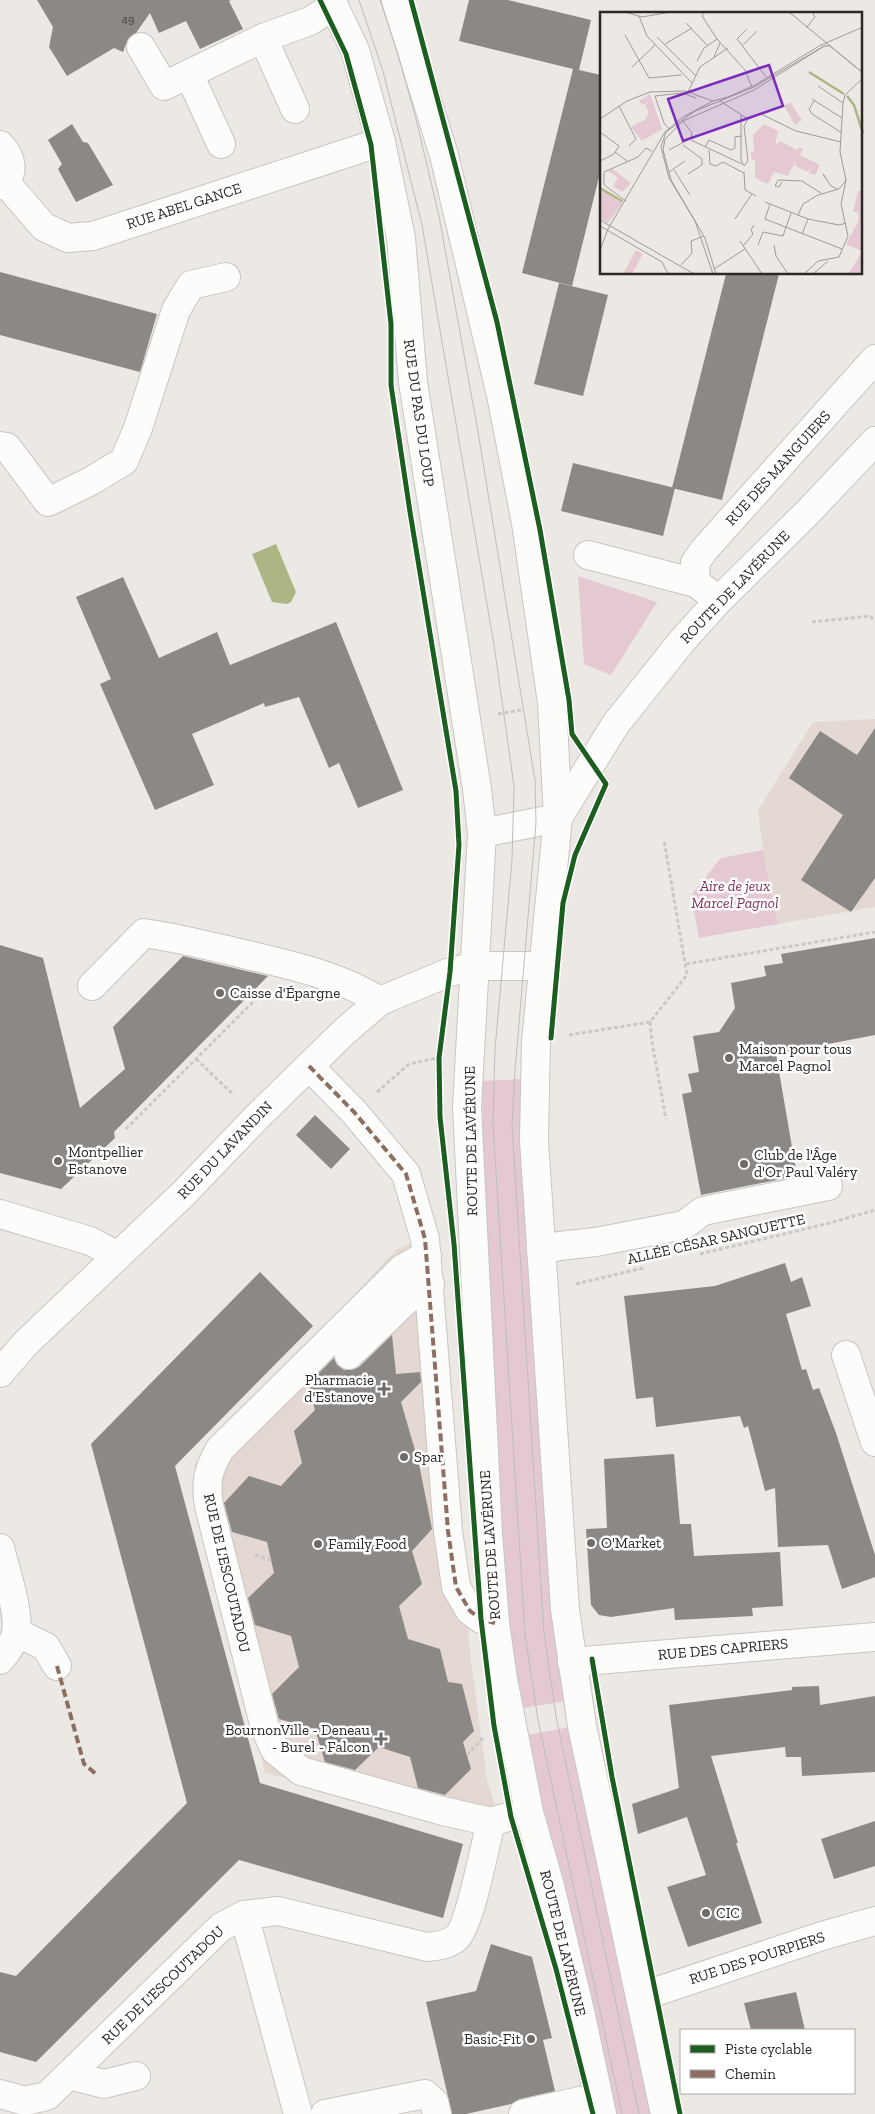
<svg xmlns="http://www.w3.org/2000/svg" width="875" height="2114" viewBox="0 0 875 2114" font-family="'Zilla Slab',serif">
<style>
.built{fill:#e3d9d2}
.green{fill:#e4c9d2}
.water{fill:#abb684}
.building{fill:#8c8886}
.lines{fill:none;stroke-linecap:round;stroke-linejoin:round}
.minor-casing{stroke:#c9c5c3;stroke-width:30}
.path{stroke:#cac9c7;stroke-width:3;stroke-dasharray:4 2.5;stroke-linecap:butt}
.minor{stroke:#fcfcfb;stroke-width:28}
.tram{stroke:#bebdbc;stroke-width:1}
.quiet{stroke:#8d6e63;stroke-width:4;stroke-dasharray:8 4;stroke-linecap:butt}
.cycleway-casing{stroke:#fff;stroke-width:8}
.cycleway{stroke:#1b5e20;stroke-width:5}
.poi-dot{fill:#6f6b68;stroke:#fff;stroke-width:2}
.labels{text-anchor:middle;stroke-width:5;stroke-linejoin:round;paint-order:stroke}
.number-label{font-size:12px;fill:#44403e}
.street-label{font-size:15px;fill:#2c2826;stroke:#fff}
.park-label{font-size:15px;font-style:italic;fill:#84305b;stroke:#fff}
.poi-label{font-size:15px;fill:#2c2826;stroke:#fff;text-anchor:start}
.inset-river{fill:none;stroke:#abb684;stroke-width:2.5}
.inset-road{fill:none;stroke:#9f9b98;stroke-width:1}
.view{fill:#7b2cbf;fill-opacity:0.15;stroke:#7b2cbf;stroke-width:2.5}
.inset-edge{fill:none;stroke:#2c2826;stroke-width:2.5}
</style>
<rect width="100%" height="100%" fill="#ece8e4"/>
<g class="built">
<polygon points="875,719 875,907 778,924 763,850 758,810 813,722"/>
<polygon points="439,1234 444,1334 470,1652 487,1780 504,1834 265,1773 194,1465 397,1249"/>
</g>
<g class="green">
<polygon points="578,576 657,602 611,675 584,664"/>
<polygon points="763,850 778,924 699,938 691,895 721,858"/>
<polygon points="524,1079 566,1701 517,1709 505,1606 484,1198 482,1081"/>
<polygon points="570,1727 653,2114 613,2114 522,1736"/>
</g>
<polygon class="water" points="276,544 296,592 291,602 287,604 272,602 252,554"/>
<g class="building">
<polygon points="37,0 231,0 229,1 243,29 200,49 186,21 159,33 150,13 136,33 128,39 123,52 114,48 67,76 49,47 53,27"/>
<polygon points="469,0 508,0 591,20 579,70 601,75 601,169 572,286 522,273 573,69 459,41"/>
<polygon points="72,124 83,142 88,143 113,185 76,202 58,169 62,164 48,140"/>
<polygon points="0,272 157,314 140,372 0,335"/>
<polygon points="726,274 779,274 722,500 672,488"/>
<polygon points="559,283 608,295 583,396 534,384"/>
<polygon points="573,463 675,488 663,536 561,511"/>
<polygon points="123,577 159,658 217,632 230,665 336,622 403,790 358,808 339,763 329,768 299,697 265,707 264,703 192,734 214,785 155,810 100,684 111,679 76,597"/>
<polygon points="875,728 875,878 851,912 801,880 843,815 789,778 820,731 857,755"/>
<polygon points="875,938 875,1035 776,1054 797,1176 701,1195 682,1094 692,1092 688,1074 699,1072 693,1036 719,1032 735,1008 731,983 766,976 764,966 783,963 781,954"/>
<polygon points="0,945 43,958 80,1108 125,1069 113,1027 183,956 268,976 114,1132 115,1138 61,1189 0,1173"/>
<polygon points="315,1115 350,1149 331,1169 296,1135"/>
<polygon points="785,1263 791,1282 802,1277 811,1306 786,1314 802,1370 806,1369 813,1390 819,1388 836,1433 875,1555 875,1577 842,1589 828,1545 778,1547 775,1488 765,1491 748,1426 744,1428 740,1416 656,1427 653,1397 636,1399 624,1296 715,1286"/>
<polygon points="260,1272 313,1326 175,1466 260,1783 463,1844 443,1918 239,1860 36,2062 0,2052 0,1972 16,1976 187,1803 91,1444"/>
<polygon points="392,1335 396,1374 420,1372 421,1382 401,1402 419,1464 432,1529 412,1551 422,1584 399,1606 408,1639 440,1649 448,1682 462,1684 474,1731 463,1742 471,1769 445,1795 418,1788 410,1757 379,1747 355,1770 325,1762 315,1729 279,1719 272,1694 299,1667 291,1636 255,1625 248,1598 274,1573 267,1542 232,1532 224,1503 249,1476 281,1486 302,1463 294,1431 315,1410 308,1384 334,1358 337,1365 344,1370 352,1370 359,1367"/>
<polygon points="674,1454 680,1524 691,1524 694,1556 780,1552 783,1606 752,1608 753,1616 675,1620 674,1608 611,1617 599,1615 591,1605 586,1529 607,1528 604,1459"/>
<polygon points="819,1686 820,1705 875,1696 875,1772 802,1776 801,1757 786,1757 785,1747 711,1756 738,1843 736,1843 762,1923 688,1947 667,1887 706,1875 687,1817 638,1834 632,1804 679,1788 669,1705 792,1690 792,1687"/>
<polygon points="875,1821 875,1866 834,1879 821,1839"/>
<polygon points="491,1944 532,1957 552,2038 543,2040 555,2091 520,2099 511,2104 466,2114 452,2114 426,2002 476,1991"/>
<polygon points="796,1992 805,2030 751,2030 744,2003"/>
</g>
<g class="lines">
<defs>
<g id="minor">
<polyline points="331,0 355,50 381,142 401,238 413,382 477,789 482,833 467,1107 488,1534 495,1623 503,1679 529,1812 550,1886 580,2011 602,2114"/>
<polyline points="396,0 444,155 501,395 526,523 552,703 558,818"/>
<polyline points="263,38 295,109"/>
<polyline points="141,47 164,86 263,38 310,21 334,6"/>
<polyline points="189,74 221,144"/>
<path d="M0,145C12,158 16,174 0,185"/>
<polyline points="5,182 44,227 68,238 93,236 381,142"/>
<polyline points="0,446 7,447 48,502 91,481 124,461 138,428 176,310 191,285 226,277"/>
<polyline points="588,555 696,583 709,593"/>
<polyline points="696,583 695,563 704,550 875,359"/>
<polyline points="482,833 558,818"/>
<path d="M92,986L144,933C179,938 214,947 248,955C294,966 340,976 380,1001"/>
<polyline points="309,1066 354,1112 406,1174 425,1239 448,1531 456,1587 470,1611 481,1619 495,1623"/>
<polyline points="0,1214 90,1241 118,1256"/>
<polyline points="541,1251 559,1246 596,1242 684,1225 703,1211 828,1186"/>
<path d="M427,1255L402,1269L220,1449C208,1470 205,1481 209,1506L265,1728L275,1750L301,1771L443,1811L491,1822"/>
<polyline points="349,1355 418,1289 430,1284"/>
<polyline points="846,1355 875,1442"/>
<polyline points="0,1373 26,1343 183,1194 257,1117 345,1031 380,1001 450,972 475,966 544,966"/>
<path d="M0,1548C5,1569 20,1612 16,1633C14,1643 7,1652 0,1660"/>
<polyline points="16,1632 46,1647 57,1666"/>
<polyline points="572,1662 875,1637"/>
<polyline points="244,1915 298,2114"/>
<polyline points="640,1997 822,1936 875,1921"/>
<polyline points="69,2075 104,2084 136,2076"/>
<path d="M0,2094L25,2101L47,2096L221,1927L244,1915L278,1911L427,1947C437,1946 448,1945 456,1938C470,1927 485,1844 491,1822L508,1817"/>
<polyline points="325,2114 425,2094 434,2102 437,2114"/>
<polyline points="523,2114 580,2101 598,2100"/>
<polyline points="665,2114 582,1726 565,1609 534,1140 536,1041 558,818 615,725 682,641 718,601 809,511 875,441"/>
</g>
</defs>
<use href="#minor" class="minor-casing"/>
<g class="path">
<polyline points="812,622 870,616 875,621"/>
<polyline points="498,714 521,710"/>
<polyline points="686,964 875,932"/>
<polyline points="650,1022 652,1042 666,1119"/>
<polyline points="569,1035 650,1022 687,975 664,840"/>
<polyline points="196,1059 234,1095"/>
<polyline points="377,1092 409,1064 437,1058"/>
<polyline points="126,1129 263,992"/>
<polyline points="700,1254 830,1223 875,1210"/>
<polyline points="576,1284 643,1268"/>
<polyline points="255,1555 271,1560"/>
<polyline points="467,1755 483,1738"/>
</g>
<use href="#minor" class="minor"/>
<g class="tram">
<polyline points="359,0 383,71 422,225 494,645 514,786 512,860 495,1049 493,1124 525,1634 538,1720 622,2114"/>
<polyline points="380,0 398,54 416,119 439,216 478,432 535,780 536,823 515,1070 512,1126 544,1633 556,1716 639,2114"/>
</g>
<g class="quiet">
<polyline points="309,1066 354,1112 406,1174 425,1239 448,1531 456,1587 470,1611 481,1619 495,1623"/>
<polyline points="57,1666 84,1764 96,1774"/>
</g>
<defs>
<g id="cycleway">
<polyline points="320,0 346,54 371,145 391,324 391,385 410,512 456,791 459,845 450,972 439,1058 440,1117 454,1244 481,1619 494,1726 511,1817 556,1969 593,2114"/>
<polyline points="411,0 497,322 540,530 569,700 572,734 606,784 575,855 563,903 551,1038"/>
<polyline points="592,1659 612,1777 680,2114"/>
</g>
</defs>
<use href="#cycleway" class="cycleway-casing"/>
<use href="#cycleway" class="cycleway"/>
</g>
<g class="poi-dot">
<circle cx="220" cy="993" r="5"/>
<circle cx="729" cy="1058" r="5"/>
<circle cx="58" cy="1161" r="5"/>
<circle cx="744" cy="1164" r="5"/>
<path d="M381.5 1381.5h5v5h5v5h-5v5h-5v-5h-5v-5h5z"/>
<circle cx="404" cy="1457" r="5"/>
<circle cx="591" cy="1543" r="5"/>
<circle cx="318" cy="1544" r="5"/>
<path d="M378.5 1731.5h5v5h5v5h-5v5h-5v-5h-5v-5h5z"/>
<circle cx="706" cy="1913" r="5"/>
<circle cx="531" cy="2039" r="5"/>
</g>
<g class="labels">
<g class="number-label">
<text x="128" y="23">49</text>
</g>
<g class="street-label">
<text transform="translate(184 206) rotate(-18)" y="5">RUE ABEL GANCE</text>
<text transform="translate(419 413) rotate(82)" y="5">RUE DU PAS DU LOUP</text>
<text transform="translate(778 468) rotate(-48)" y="5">RUE DES MANGUIERS</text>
<text transform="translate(735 587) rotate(-46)" y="5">ROUTE DE LAVÉRUNE</text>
<text transform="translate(471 1141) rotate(-91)" y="5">ROUTE DE LAVÉRUNE</text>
<text transform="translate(225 1150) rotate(-46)" y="5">RUE DU LAVANDIN</text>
<text transform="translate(716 1239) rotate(-13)" y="5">ALLÉE CÉSAR SANQUETTE</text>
<text transform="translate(490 1545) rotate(-94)" y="5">ROUTE DE LAVÉRUNE</text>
<text transform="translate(227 1573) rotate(77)" y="5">RUE DE L'ESCOUTADOU</text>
<text transform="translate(723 1649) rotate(-5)" y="5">RUE DES CAPRIERS</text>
<text transform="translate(563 1943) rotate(76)" y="5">ROUTE DE LAVÉRUNE</text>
<text transform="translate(757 1958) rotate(-18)" y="5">RUE DES POURPIERS</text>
<text transform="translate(163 1985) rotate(-44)" y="5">RUE DE L'ESCOUTADOU</text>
</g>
<g class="park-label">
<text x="735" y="891">Aire de jeux<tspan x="735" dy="17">Marcel Pagnol</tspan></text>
</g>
<g class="poi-label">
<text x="230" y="998">Caisse d'Épargne</text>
<text x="739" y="1054">Maison pour tous<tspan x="739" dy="17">Marcel Pagnol</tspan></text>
<text x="68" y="1157">Montpellier<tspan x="68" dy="17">Estanove</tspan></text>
<text x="754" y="1160">Club de l'Âge<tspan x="754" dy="17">d'Or Paul Valéry</tspan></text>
<text x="374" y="1385" text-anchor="end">Pharmacie<tspan x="374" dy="17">d'Estanove</tspan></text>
<text x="414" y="1462">Spar</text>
<text x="601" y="1548">O'Market</text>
<text x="328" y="1549">Family Food</text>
<text x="370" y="1735" text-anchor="end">BournonVille - Deneau<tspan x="370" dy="17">- Burel - Falcon</tspan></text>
<text x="716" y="1918">CIC</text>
<text x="521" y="2044" text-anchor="end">Basic-Fit</text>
</g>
</g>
<g transform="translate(600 12)">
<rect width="262" height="262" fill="#ece8e4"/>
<path d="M50,82L62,117L42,129L31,115L46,107L49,100L45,94L49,90L42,93L39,89ZM190,90L202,108L195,113L184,94ZM164,112L178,119L175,133L180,129L197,138L199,135L203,137L200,143L220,153L215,163L209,161L213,150L208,160L195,154L196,149L188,164L174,160L168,172L155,166V148H152L150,141L154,140L153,123ZM11,156L31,171L22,180L13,174L18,166L8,159ZM0,177L24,189L8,211L0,207ZM258,179H262V239L246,232L258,210L259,201L253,200ZM36,238L43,242L32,262H23ZM262,241V262H248L251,257Z" fill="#e4c9d2"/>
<path class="inset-river" d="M209,60L244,82M247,84L254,93L263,121M0,176L22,189"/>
<path class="inset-road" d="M25,0L42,5L71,0M104,0L102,4L117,27L145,58L152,75M189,0L263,61M39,4L47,24L92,71M86,11L107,33M206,16L215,5L212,0M147,17L137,27L167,66M25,23L49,66L81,63M57,25L96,64M65,32L92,16M143,33L157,19M114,45L120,31M97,49L104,36L117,27M32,55L55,33M218,74L243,91M88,80L100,55L128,36M212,87L242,106M120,89L148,107L161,102L196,119L241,130M214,89L209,97L212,102L242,121M19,94L36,127L29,134M141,103V148L144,154L148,149L144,114L148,107M0,107L27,89L50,80L85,79L113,89L128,85L155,73L219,34L263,15M83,109L92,121L91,126M70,118L64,111L55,84L82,81L96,86M0,120L19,134L14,142L0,149M91,128L142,152M83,133L102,147V153L88,162M105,135L109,128L131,138L135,136V125L142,124M69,138L90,127M109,138L110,152L116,154L123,150L144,161M15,140L27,149M74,158L90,183M69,160L85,149M144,160L145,178L156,184M226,166L223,162L231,174L237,177M182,170L179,175L175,174L178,168L202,169L221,181M26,189L4,173V160L38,145L46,136L52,139M165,190L208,207L239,213L246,211M170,192L165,207L242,237M198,203L203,192L218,183L239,177L246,168M135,207L152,182M0,208L94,262M0,214L62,250L68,262M202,222L208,207M140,229L162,262M158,233L163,220L183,224L191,201M174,233L176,244L188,262M143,234L153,222L151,218L154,213M0,238L8,217L65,120L83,105L113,89M81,253L92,241L91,229L104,224M114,257L145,237M113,262L95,209L69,166L61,135L66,120L95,99L154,75L224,34H230L263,61M116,262L105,226L71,168L63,138L65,127L83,109L154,78L226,33M204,262L218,249L239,245L248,224L241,192L246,168L240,140L243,91L245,83L263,66M213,262L228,249"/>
<path class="view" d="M169,53L183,94L83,129L68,87Z"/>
<rect width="262" height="262" class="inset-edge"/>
</g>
<rect x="680" y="2029" width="175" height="65" fill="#ffffff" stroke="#aba9a8"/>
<rect x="690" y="2045" width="25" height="8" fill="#1b5e20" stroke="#aba9a8"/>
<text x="725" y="2054" font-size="15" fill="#2c2826">Piste cyclable</text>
<rect x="690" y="2070" width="25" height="8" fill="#8d6e63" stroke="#aba9a8"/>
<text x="725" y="2079" font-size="15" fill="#2c2826">Chemin</text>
</svg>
